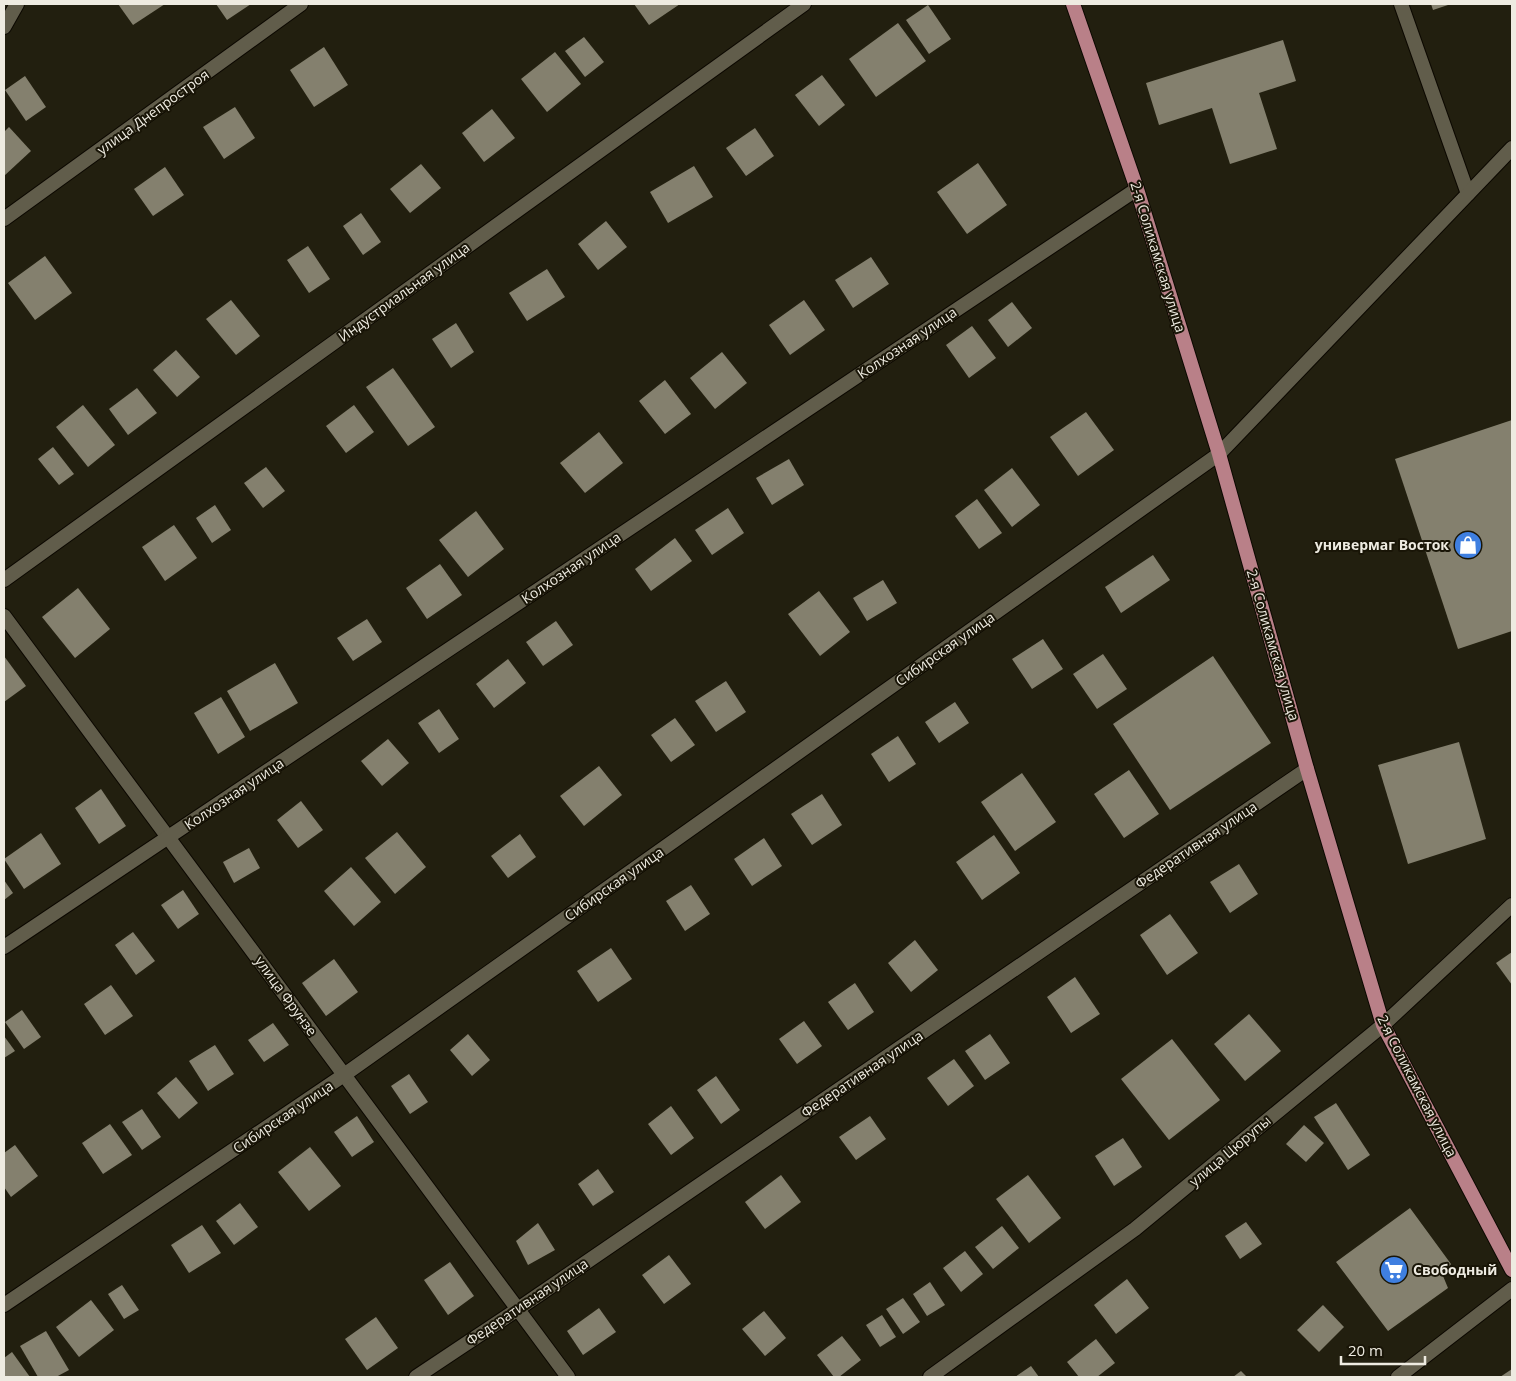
<svg xmlns="http://www.w3.org/2000/svg" width="1516" height="1381" viewBox="0 0 1516 1381" font-family="'Open Sans',sans-serif">
<style>
.building{fill:#84806e}
.lines{fill:none;stroke-linecap:round;stroke-linejoin:round}
.minor-casing{stroke:#0c0800;stroke-width:16}
.tertiary-casing{stroke:#0c0800;stroke-width:16}
.primary-casing{stroke:#0c0800;stroke-width:16}
.minor{stroke:#615d4b;stroke-width:14}
.tertiary{stroke:#615d4b;stroke-width:14}
.primary{stroke:#b98088;stroke-width:14}
.labels{text-anchor:middle;stroke-width:4;stroke-linejoin:round;paint-order:stroke}
.street-label{font-size:14px;fill:#eeebe1;stroke:#191507}
.poi-label{font-size:14px;font-weight:bold;fill:#eeebe1;stroke:#191507;text-anchor:end}
</style>
<rect width="100%" height="100%" fill="#221f0f"/>
<g class="building">
<polygon points="118,4 165,4 133,25"/>
<polygon points="216,4 251,4 227,20"/>
<polygon points="634,4 680,4 649,25"/>
<polygon points="1431,4 1451,4 1433,10"/>
<polygon points="928,5 951,39 929,54 906,20"/>
<polygon points="898,23 926,61 876,97 849,59"/>
<polygon points="584,37 604,62 585,77 565,51"/>
<polygon points="1283,40 1296,81 1259,93 1277,149 1230,164 1212,108 1159,125 1146,83"/>
<polygon points="324,47 348,85 314,107 290,70"/>
<polygon points="555,52 581,84 547,112 521,79"/>
<polygon points="822,75 845,105 819,126 795,95"/>
<polygon points="25,76 46,107 26,121 5,90"/>
<polygon points="235,107 255,138 224,159 203,127"/>
<polygon points="492,109 515,138 484,162 462,133"/>
<polygon points="9,127 31,151 4,176 4,132"/>
<polygon points="755,128 774,156 746,176 726,148"/>
<polygon points="978,163 1007,205 967,234 937,192"/>
<polygon points="421,164 441,188 410,213 390,189"/>
<polygon points="694,166 713,197 668,223 650,192"/>
<polygon points="165,167 184,195 153,216 134,189"/>
<polygon points="361,213 381,242 363,255 343,226"/>
<polygon points="606,221 627,247 598,270 578,244"/>
<polygon points="308,246 330,279 309,293 287,260"/>
<polygon points="45,256 72,293 35,320 8,283"/>
<polygon points="871,257 889,284 853,308 835,280"/>
<polygon points="547,269 565,297 527,321 509,293"/>
<polygon points="231,300 260,336 236,355 206,319"/>
<polygon points="804,300 825,330 790,355 769,325"/>
<polygon points="1012,302 1032,328 1008,347 988,320"/>
<polygon points="456,323 474,352 451,368 432,339"/>
<polygon points="972,326 996,358 969,378 946,345"/>
<polygon points="176,350 200,377 177,397 153,370"/>
<polygon points="722,352 747,383 715,409 690,378"/>
<polygon points="393,368 435,427 408,446 366,387"/>
<polygon points="665,380 691,414 665,434 639,401"/>
<polygon points="137,388 157,413 128,435 109,409"/>
<polygon points="83,405 115,445 88,467 56,427"/>
<polygon points="354,405 374,432 346,453 326,426"/>
<polygon points="1086,412 1114,450 1078,476 1050,437"/>
<polygon points="1512,420 1512,631 1458,649 1395,459"/>
<polygon points="599,432 623,463 585,493 560,463"/>
<polygon points="53,447 74,474 59,485 38,459"/>
<polygon points="789,459 804,485 772,505 756,478"/>
<polygon points="266,467 285,491 263,508 244,483"/>
<polygon points="1012,468 1040,505 1012,527 984,490"/>
<polygon points="977,499 1002,533 979,549 955,516"/>
<polygon points="215,505 231,530 212,543 196,518"/>
<polygon points="728,508 744,533 712,555 695,530"/>
<polygon points="476,511 504,549 468,577 439,540"/>
<polygon points="174,525 197,558 165,581 142,547"/>
<polygon points="675,538 692,561 651,591 635,569"/>
<polygon points="1153,555 1170,580 1121,613 1105,587"/>
<polygon points="440,564 462,595 427,619 406,588"/>
<polygon points="883,580 897,603 867,621 853,598"/>
<polygon points="78,588 110,629 75,658 42,617"/>
<polygon points="819,591 850,632 820,656 788,614"/>
<polygon points="367,619 382,642 353,661 337,638"/>
<polygon points="556,621 573,645 543,666 526,642"/>
<polygon points="1043,639 1063,669 1032,689 1012,659"/>
<polygon points="1103,654 1127,689 1097,709 1073,674"/>
<polygon points="4,656 26,686 4,702"/>
<polygon points="1213,656 1271,743 1170,810 1113,724"/>
<polygon points="508,659 526,683 494,708 476,684"/>
<polygon points="275,663 298,703 250,731 227,691"/>
<polygon points="726,681 746,712 716,732 695,701"/>
<polygon points="221,697 245,737 218,754 194,713"/>
<polygon points="955,702 969,723 939,743 925,722"/>
<polygon points="439,709 459,739 439,753 418,723"/>
<polygon points="675,718 695,745 671,762 651,735"/>
<polygon points="898,736 916,764 889,782 871,754"/>
<polygon points="388,739 409,763 382,786 361,761"/>
<polygon points="1459,742 1486,839 1408,864 1378,765"/>
<polygon points="599,766 622,795 584,826 560,796"/>
<polygon points="1129,770 1159,814 1124,838 1094,794"/>
<polygon points="1022,773 1056,822 1015,851 981,802"/>
<polygon points="101,789 126,826 99,844 75,808"/>
<polygon points="822,794 842,825 812,845 791,814"/>
<polygon points="301,801 323,830 298,848 277,820"/>
<polygon points="397,832 426,867 395,894 365,858"/>
<polygon points="41,833 61,864 24,889 4,859"/>
<polygon points="520,834 536,857 508,878 491,856"/>
<polygon points="994,835 1020,873 982,900 956,862"/>
<polygon points="764,838 782,866 752,886 734,859"/>
<polygon points="249,848 260,868 234,883 223,862"/>
<polygon points="1239,864 1258,894 1230,913 1210,882"/>
<polygon points="351,867 381,902 354,926 324,891"/>
<polygon points="4,880 13,893 4,900"/>
<polygon points="691,885 710,914 685,931 666,901"/>
<polygon points="183,890 199,914 178,929 161,905"/>
<polygon points="1170,914 1198,953 1167,975 1140,935"/>
<polygon points="133,932 155,961 136,975 115,945"/>
<polygon points="915,940 938,970 911,992 888,963"/>
<polygon points="611,948 632,979 598,1002 577,971"/>
<polygon points="1512,952 1512,985 1496,963"/>
<polygon points="334,959 358,992 326,1016 302,983"/>
<polygon points="1075,977 1100,1014 1071,1033 1047,997"/>
<polygon points="855,983 874,1012 848,1030 828,1002"/>
<polygon points="111,985 133,1016 105,1035 84,1004"/>
<polygon points="22,1010 41,1037 24,1049 5,1022"/>
<polygon points="1249,1014 1281,1051 1245,1081 1214,1044"/>
<polygon points="804,1021 822,1046 797,1064 779,1039"/>
<polygon points="273,1023 289,1045 264,1062 248,1040"/>
<polygon points="468,1034 490,1060 472,1076 450,1050"/>
<polygon points="990,1034 1010,1063 985,1080 965,1051"/>
<polygon points="4,1036 15,1051 4,1058"/>
<polygon points="1172,1039 1220,1100 1169,1140 1121,1079"/>
<polygon points="215,1045 234,1074 208,1091 189,1061"/>
<polygon points="954,1059 974,1086 948,1106 927,1078"/>
<polygon points="409,1074 428,1102 410,1114 391,1086"/>
<polygon points="716,1076 740,1110 721,1124 697,1090"/>
<polygon points="176,1077 198,1103 179,1119 157,1093"/>
<polygon points="1336,1103 1370,1155 1348,1170 1314,1117"/>
<polygon points="671,1106 694,1138 671,1155 648,1124"/>
<polygon points="142,1109 161,1137 142,1150 122,1122"/>
<polygon points="357,1116 374,1142 352,1157 334,1132"/>
<polygon points="870,1116 886,1139 856,1160 839,1137"/>
<polygon points="110,1124 132,1155 103,1174 82,1143"/>
<polygon points="1304,1125 1324,1143 1306,1162 1286,1144"/>
<polygon points="1123,1138 1142,1167 1114,1186 1095,1156"/>
<polygon points="15,1145 38,1176 11,1197 4,1187 4,1153"/>
<polygon points="310,1147 341,1186 309,1211 278,1172"/>
<polygon points="598,1169 614,1192 593,1206 578,1184"/>
<polygon points="781,1175 801,1202 765,1229 745,1202"/>
<polygon points="1028,1175 1061,1218 1029,1243 996,1199"/>
<polygon points="240,1203 258,1227 234,1245 216,1221"/>
<polygon points="1410,1208 1451,1264 1443,1276 1448,1288 1388,1331 1336,1262"/>
<polygon points="1246,1222 1262,1244 1240,1259 1225,1236"/>
<polygon points="538,1223 555,1250 528,1265 516,1241"/>
<polygon points="202,1225 221,1253 189,1273 171,1245"/>
<polygon points="1002,1226 1019,1248 993,1269 975,1247"/>
<polygon points="965,1251 983,1274 961,1292 943,1268"/>
<polygon points="669,1255 691,1284 664,1304 642,1275"/>
<polygon points="450,1262 474,1296 448,1315 424,1280"/>
<polygon points="1127,1279 1149,1308 1116,1334 1094,1305"/>
<polygon points="930,1282 945,1305 927,1316 913,1294"/>
<polygon points="122,1285 139,1310 124,1319 108,1294"/>
<polygon points="903,1298 920,1322 903,1334 886,1309"/>
<polygon points="91,1300 114,1330 79,1357 56,1327"/>
<polygon points="1323,1305 1344,1327 1319,1352 1297,1330"/>
<polygon points="599,1308 616,1332 583,1355 567,1331"/>
<polygon points="764,1311 786,1338 765,1356 742,1329"/>
<polygon points="882,1315 896,1337 880,1347 866,1325"/>
<polygon points="376,1317 398,1348 367,1370 345,1339"/>
<polygon points="46,1331 69,1370 56,1377 38,1377 20,1346"/>
<polygon points="842,1336 861,1360 839,1377 834,1377 817,1355"/>
<polygon points="1096,1339 1115,1363 1097,1377 1079,1377 1067,1362"/>
<polygon points="12,1352 30,1377 4,1377 4,1358"/>
<polygon points="1031,1366 1039,1377 1015,1377"/>
<polygon points="1512,1369 1512,1377 1500,1377"/>
<polygon points="1241,1371 1247,1377 1233,1377"/>
</g>
<g class="lines">
<defs>
<g id="minor">
<polyline points="1401,4 1468,194"/>
<polyline points="4,27 17,4"/>
<polyline points="4,219 301,4"/>
<polyline points="4,580 804,4"/>
<polyline points="4,616 568,1377"/>
<polyline points="4,947 1137,189"/>
<polyline points="4,1305 344,1075 1219,454"/>
<polyline points="416,1377 518,1309 1307,769"/>
<polyline points="1398,1377 1512,1289"/>
</g>
<g id="tertiary">
<polyline points="1219,454 1512,148"/>
<polyline points="930,1377 1135,1229 1383,1025 1512,905"/>
</g>
<polyline id="primary" points="1073,4 1137,189 1219,454 1307,769 1383,1025 1512,1270"/>
</defs>
<use href="#minor" class="minor-casing"/>
<use href="#tertiary" class="tertiary-casing"/>
<use href="#primary" class="primary-casing"/>
<use href="#minor" class="minor"/>
<use href="#tertiary" class="tertiary"/>
<use href="#primary" class="primary"/>
</g>
<defs>
<symbol id="shop-disc" viewBox="-11 -11 22 22"><circle r="9.5" fill="#3f7fe0" stroke="#191507"/><path d="M-5-2.5h2.3a2.7 3.5 0 0 1 5.4 0H5L5.5 6h-11ZM-1.5-2.5h3a1.5 2.3 0 0 0-3 0Z" fill="#fff"/></symbol>
<symbol id="supermarket-disc" viewBox="-11 -11 22 22"><circle r="9.5" fill="#3f7fe0" stroke="#191507"/><path d="M-6-5.5h2.5l.6 2H6L4.5 2H-2.5L-4.4-4H-6ZM-1.5 3.2a1.3 1.3 0 1 0 .1 0ZM3 3.2a1.3 1.3 0 1 0 .1 0Z" fill="#fff"/></symbol>
</defs>
<g fill-rule="evenodd">
<use href="#shop-disc" x="1452" y="529" width="32" height="32"/>
<use href="#supermarket-disc" x="1378" y="1254" width="32" height="32"/>
</g>
<g class="labels">
<g class="street-label">
<text transform="translate(153 112) rotate(-36)" y="5">улица Днепростроя</text>
<text transform="translate(1158 257) rotate(73)" y="5">2-я Соликамская улица</text>
<text transform="translate(404 292) rotate(-36)" y="5">Индустриальная улица</text>
<text transform="translate(907 343) rotate(-34)" y="5">Колхозная улица</text>
<text transform="translate(571 568) rotate(-34)" y="5">Колхозная улица</text>
<text transform="translate(1273 645) rotate(74)" y="5">2-я Соликамская улица</text>
<text transform="translate(945 649) rotate(-35)" y="5">Сибирская улица</text>
<text transform="translate(234 794) rotate(-34)" y="5">Колхозная улица</text>
<text transform="translate(1196 845) rotate(-34)" y="5">Федеративная улица</text>
<text transform="translate(614 884) rotate(-35)" y="5">Сибирская улица</text>
<text transform="translate(286 996) rotate(54)" y="5">улица Фрунзе</text>
<text transform="translate(862 1074) rotate(-34)" y="5">Федеративная улица</text>
<text transform="translate(1417 1086) rotate(63)" y="5">2-я Соликамская улица</text>
<text transform="translate(283 1117) rotate(-34)" y="5">Сибирская улица</text>
<text transform="translate(1230 1151) rotate(-40)" y="5">улица Цюрупы</text>
<text transform="translate(527 1302) rotate(-34)" y="5">Федеративная улица</text>
</g>
<g class="poi-label">
<text x="1449" y="550">универмаг Восток</text>
<text x="1413" y="1275" text-anchor="start">Свободный</text>
</g>
</g>
<rect width="1516" height="1381" fill="none" stroke="#eeebe1" stroke-width="10"/>
<path d="M1341 1356v8h84v-8" fill="none" stroke="#eeebe1" stroke-width="2.5"/>
<text x="1348" y="1356" font-size="15" fill="#eeebe1" stroke="#191507" stroke-width="4" paint-order="stroke">20 m</text>
</svg>
